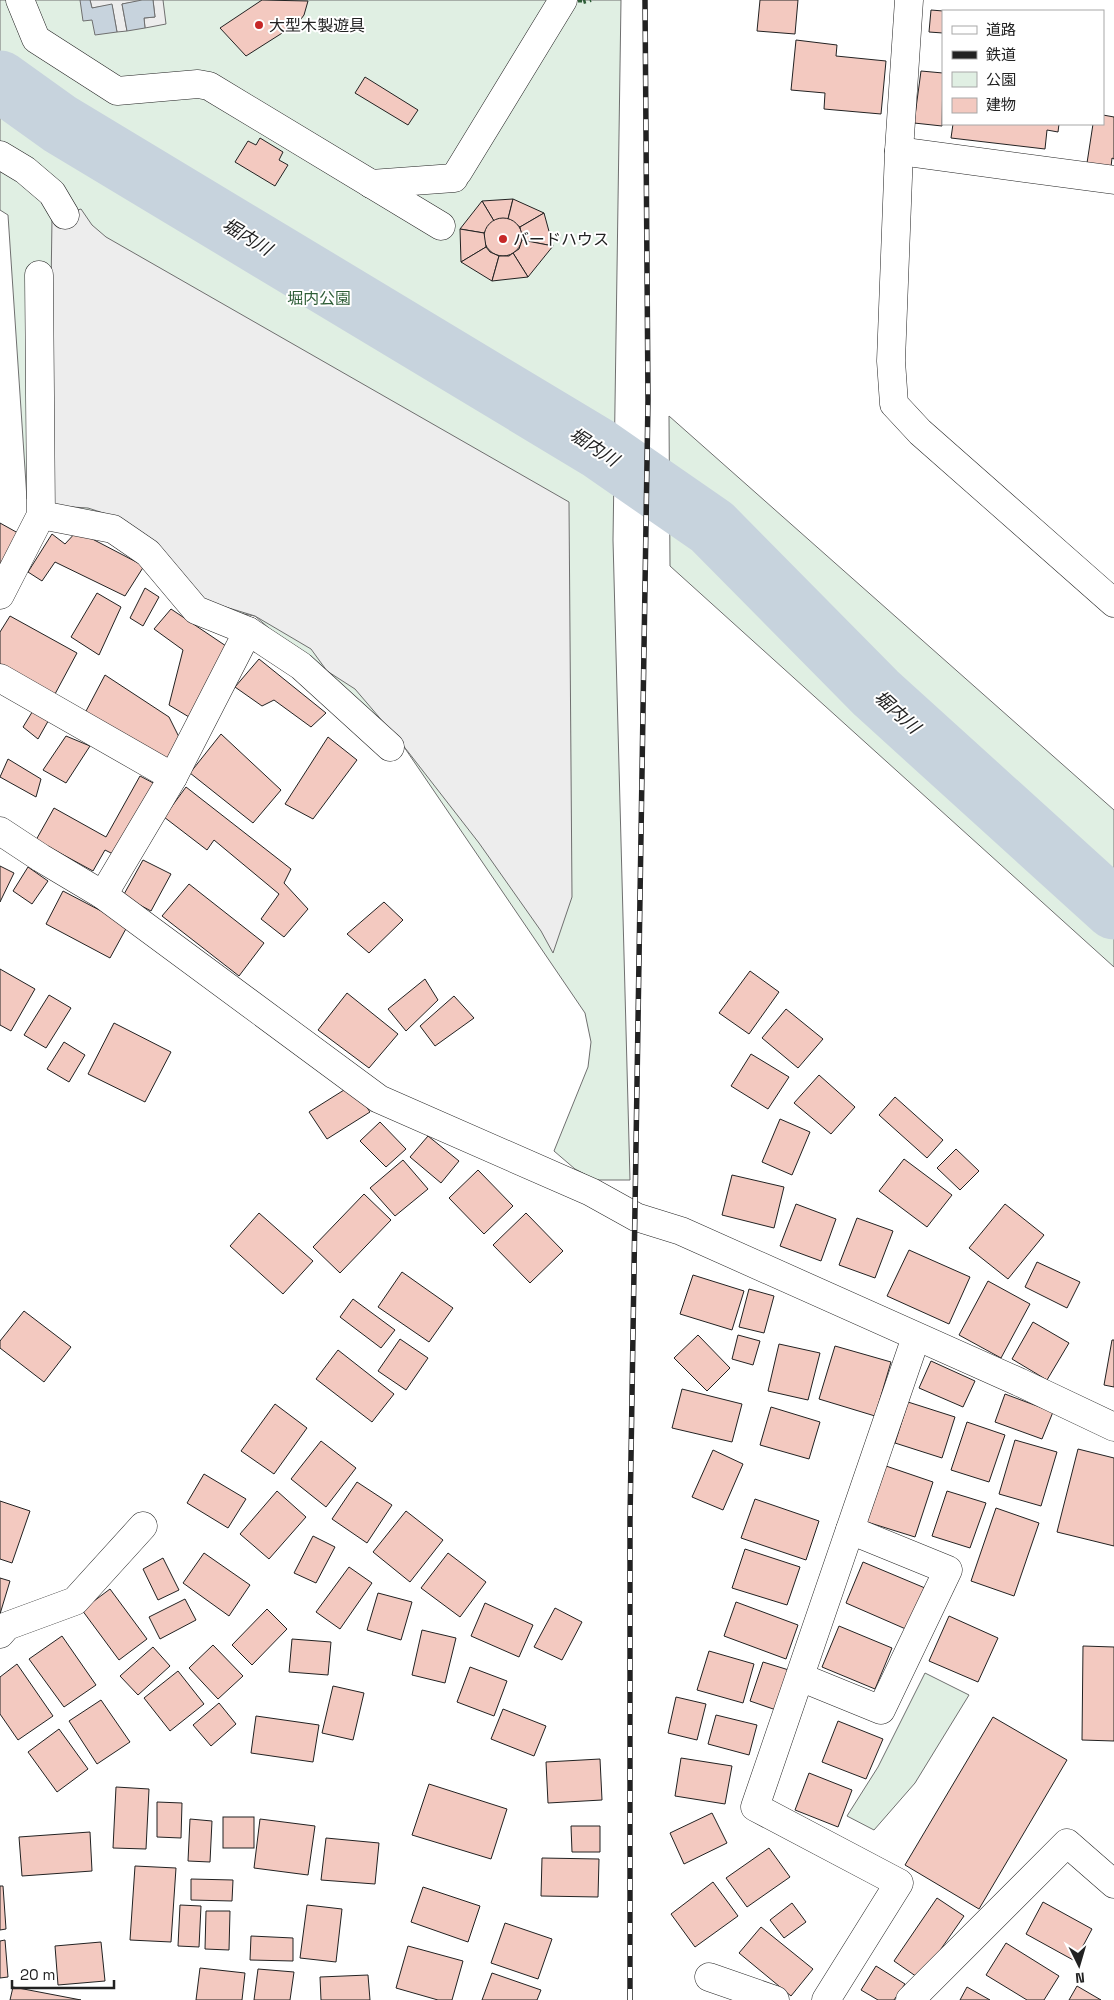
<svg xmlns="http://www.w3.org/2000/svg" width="1114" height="2000" viewBox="0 0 1114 2000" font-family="'Space Grotesk','Noto Sans JP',sans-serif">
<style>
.green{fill:#e0efe3;stroke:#6f6f6f}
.parking{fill:#ededed;stroke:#6f6f6f}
.water{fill:#c7d3dd;stroke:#6f6f6f}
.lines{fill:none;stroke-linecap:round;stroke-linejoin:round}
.river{stroke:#c7d3dd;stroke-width:61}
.building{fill:#f3c9c0;stroke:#222}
.street-casing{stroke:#222;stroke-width:29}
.street{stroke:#fff;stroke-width:28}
.rail-casing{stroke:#222;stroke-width:5.5}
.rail{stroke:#fff;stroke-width:4;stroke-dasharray:11;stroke-linecap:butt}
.hedge{stroke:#2f5e38;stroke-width:4;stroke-dasharray:2.5 4;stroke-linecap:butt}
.poi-dot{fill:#c62828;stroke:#fff;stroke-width:2}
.labels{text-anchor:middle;stroke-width:4;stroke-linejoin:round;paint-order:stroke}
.poi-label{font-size:16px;fill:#222;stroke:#fff;text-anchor:start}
.park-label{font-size:16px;fill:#2f5e38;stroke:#fff}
.water-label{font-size:18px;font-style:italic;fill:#222;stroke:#fff}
</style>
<rect width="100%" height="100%" fill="#fff"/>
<g class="green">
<polygon points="0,0 621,0 613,540 630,1180 596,1180 575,1169 554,1151 588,1067 591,1042 585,1013 402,744 255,616 199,606 133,530 27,499 8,215 0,210"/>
<polygon points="669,416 1114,810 1114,967 670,566"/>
<polygon points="925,1673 969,1695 915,1783 874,1830 847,1816 878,1767"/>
</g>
<g class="parking">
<polygon points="90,0 142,0 142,1 122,4 127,31 117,32 112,5 92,8"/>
<polygon points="153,0 163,0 166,24 145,28 144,18 155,17"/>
<polygon points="81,209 92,225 106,237 569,502 572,897 553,953 541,931 479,843 402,744 355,689 327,671 311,649 255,616 206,601 122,519 88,508 56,506 48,507 52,218"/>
</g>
<g class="water">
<polygon points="80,0 90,0 92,8 112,4 117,32 95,35 92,20 83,21"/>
<polygon points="142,0 153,0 155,17 144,18 145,28 127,31 122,4"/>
</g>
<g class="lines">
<polyline class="river" points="0,81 60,124 598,448 712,527 876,693 1114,909"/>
</g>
<g class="building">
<polygon points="262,0 308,1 304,15 298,23 246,56 220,28"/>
<polygon points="760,0 798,0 795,34 757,31"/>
<polygon points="931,10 943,11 943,33 929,32"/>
<polygon points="796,40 837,45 836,56 886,61 881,114 824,109 825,93 791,90"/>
<polygon points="921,71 943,73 942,126 914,123"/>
<polygon points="365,77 418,110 408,125 355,93"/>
<polygon points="1103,115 1114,117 1114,159 1112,158 1111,167 1087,163 1093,124 1103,124"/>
<polygon points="953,124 1059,124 1058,132 1047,130 1045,149 951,138"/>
<polygon points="260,138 283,152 279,160 288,165 275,186 235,162 248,141 256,145"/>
<polygon points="513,199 508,219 494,221 482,201"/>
<polygon points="513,199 544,213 520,227 508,219"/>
<polygon points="482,201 494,221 484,233 460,229"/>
<polygon points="544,213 553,246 522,240 520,227"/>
<circle cx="503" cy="237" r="19"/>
<polygon points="460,229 484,233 486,247 461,262"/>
<polygon points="522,240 553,246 528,277 513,253 519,249"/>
<polygon points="486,247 490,252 499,256 492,281 461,262"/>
<polygon points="513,253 528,277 492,281 499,256 509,256"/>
<polygon points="0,523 18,533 0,568"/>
<polygon points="77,531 144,566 125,596 55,562 42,581 28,572 52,534 65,544"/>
<polygon points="145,588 159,597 143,626 130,618"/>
<polygon points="97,593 121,607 99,655 71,637"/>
<polygon points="171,609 226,646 189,717 169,705 183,650 154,629"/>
<polygon points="10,616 77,653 55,694 0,666 0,632"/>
<polygon points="259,659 326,713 311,727 274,700 262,706 235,687"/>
<polygon points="105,675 169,717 181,741 168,761 85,713"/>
<polygon points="34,709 51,716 38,739 23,727"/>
<polygon points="221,734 281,790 253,823 190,773"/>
<polygon points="66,736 90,746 66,783 43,770"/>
<polygon points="328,737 357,760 313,819 285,804"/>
<polygon points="8,759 41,779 36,797 0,777"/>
<polygon points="140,776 157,785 117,856 105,850 93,871 36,840 54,808 106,837"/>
<polygon points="186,787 291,869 284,883 308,909 284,937 261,919 279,894 214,840 207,850 164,817"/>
<polygon points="143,860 171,874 151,911 123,896"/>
<polygon points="0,866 14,873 0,902"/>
<polygon points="28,867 48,881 32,904 13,891"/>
<polygon points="189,884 264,943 239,976 162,916"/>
<polygon points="63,891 128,925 110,958 46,924"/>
<polygon points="384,902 403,920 369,953 347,934"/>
<polygon points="0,969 35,989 11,1031 0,1025"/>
<polygon points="750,971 779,992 749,1034 719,1013"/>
<polygon points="425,979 438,1000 406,1031 388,1009"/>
<polygon points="347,993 398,1034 369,1068 318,1030"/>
<polygon points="49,995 71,1008 46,1048 24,1035"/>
<polygon points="454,996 474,1018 435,1046 420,1026"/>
<polygon points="786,1009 823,1039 798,1068 762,1038"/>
<polygon points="114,1023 171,1052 145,1102 88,1074"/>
<polygon points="64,1042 85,1055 69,1082 47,1069"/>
<polygon points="751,1054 789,1077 768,1109 731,1086"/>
<polygon points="819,1075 855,1107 831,1134 794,1103"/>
<polygon points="352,1085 370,1112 327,1139 309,1112"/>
<polygon points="895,1097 943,1140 927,1158 879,1115"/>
<polygon points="780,1119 810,1132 792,1175 762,1162"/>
<polygon points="380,1122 406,1149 386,1167 360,1141"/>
<polygon points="428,1136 459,1161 441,1183 410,1157"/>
<polygon points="956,1149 979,1171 960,1190 937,1168"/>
<polygon points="904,1159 952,1195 927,1227 879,1191"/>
<polygon points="403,1160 428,1189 395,1216 370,1188"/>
<polygon points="478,1170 513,1206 484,1234 449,1198"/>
<polygon points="732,1175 784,1187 774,1228 722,1215"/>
<polygon points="364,1194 391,1220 340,1273 313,1247"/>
<polygon points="796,1204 836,1219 821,1261 780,1246"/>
<polygon points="1005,1204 1044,1235 1008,1279 969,1248"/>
<polygon points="259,1213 313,1261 283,1294 230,1246"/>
<polygon points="526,1213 563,1251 530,1283 493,1245"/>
<polygon points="857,1218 893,1231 875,1278 839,1265"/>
<polygon points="909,1250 970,1277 949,1324 887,1296"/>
<polygon points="1037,1262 1080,1282 1067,1308 1025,1287"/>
<polygon points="402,1272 453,1308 429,1342 378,1307"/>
<polygon points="693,1275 744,1291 732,1330 680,1314"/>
<polygon points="988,1281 1030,1304 1001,1358 959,1335"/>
<polygon points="749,1289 774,1296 764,1333 739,1327"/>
<polygon points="353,1299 395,1330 381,1348 340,1317"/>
<polygon points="24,1311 71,1347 44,1382 0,1348 0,1341"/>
<polygon points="1033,1322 1069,1343 1047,1380 1012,1359"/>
<polygon points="698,1335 730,1368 707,1391 674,1358"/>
<polygon points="738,1335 760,1341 753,1365 732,1359"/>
<polygon points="400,1339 428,1358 406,1390 378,1371"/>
<polygon points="1112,1340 1114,1340 1114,1387 1104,1385"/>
<polygon points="779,1344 820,1353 808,1400 768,1391"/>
<polygon points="835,1346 891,1362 875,1416 819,1399"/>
<polygon points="338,1350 394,1394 372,1422 316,1379"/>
<polygon points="931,1361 975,1381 963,1407 919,1388"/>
<polygon points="682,1389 742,1404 732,1442 672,1428"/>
<polygon points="1005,1394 1053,1412 1042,1439 995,1422"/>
<polygon points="908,1402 955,1417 942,1458 895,1443"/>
<polygon points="275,1404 307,1428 274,1474 241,1451"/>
<polygon points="771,1407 820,1422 809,1459 760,1445"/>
<polygon points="967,1422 1005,1435 989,1482 951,1470"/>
<polygon points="1015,1440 1057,1452 1041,1506 999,1494"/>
<polygon points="321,1441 356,1468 326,1507 291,1479"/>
<polygon points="1078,1449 1114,1458 1114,1546 1057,1532"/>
<polygon points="713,1450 743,1464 723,1510 692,1497"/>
<polygon points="886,1466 933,1482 915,1537 867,1522"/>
<polygon points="204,1474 246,1499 228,1528 187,1503"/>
<polygon points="357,1482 392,1505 367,1543 332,1519"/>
<polygon points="277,1491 306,1517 269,1559 240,1534"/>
<polygon points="947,1491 986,1503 970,1548 932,1536"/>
<polygon points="755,1499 819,1521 806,1560 741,1538"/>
<polygon points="0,1501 30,1511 12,1563 0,1559"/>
<polygon points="996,1508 1039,1523 1014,1596 971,1581"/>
<polygon points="406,1511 443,1540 410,1582 373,1552"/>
<polygon points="313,1536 335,1547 316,1583 294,1573"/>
<polygon points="745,1549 800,1567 787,1605 732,1588"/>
<polygon points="204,1553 250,1585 229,1616 183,1583"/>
<polygon points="448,1553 486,1582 460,1617 421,1588"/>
<polygon points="163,1558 179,1590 158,1600 143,1569"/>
<polygon points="863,1562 925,1588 908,1630 846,1603"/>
<polygon points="349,1567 372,1583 340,1629 316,1612"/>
<polygon points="0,1578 10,1581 0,1614"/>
<polygon points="110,1589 147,1639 119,1660 82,1610"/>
<polygon points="378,1593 412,1602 401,1640 367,1630"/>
<polygon points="185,1599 196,1620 160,1639 149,1617"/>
<polygon points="736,1602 798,1625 786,1659 724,1636"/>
<polygon points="485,1603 533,1625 519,1657 471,1636"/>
<polygon points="555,1608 582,1622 562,1660 534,1647"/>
<polygon points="267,1609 287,1629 252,1665 232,1645"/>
<polygon points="949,1616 998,1638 978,1682 929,1661"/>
<polygon points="839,1626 892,1648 875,1689 822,1667"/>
<polygon points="422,1630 456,1638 445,1683 412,1675"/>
<polygon points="62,1636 96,1685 64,1707 29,1659"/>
<polygon points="292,1639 331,1642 328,1675 289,1672"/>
<polygon points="213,1645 243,1676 218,1699 189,1668"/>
<polygon points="1083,1646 1114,1647 1114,1741 1082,1740"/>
<polygon points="153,1647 170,1666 138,1695 120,1676"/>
<polygon points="709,1651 754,1664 743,1703 697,1690"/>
<polygon points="763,1662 792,1671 779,1711 750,1701"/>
<polygon points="17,1664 53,1716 18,1740 0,1714 0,1677"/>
<polygon points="470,1667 507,1681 494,1716 457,1702"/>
<polygon points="178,1671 204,1704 170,1731 144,1698"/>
<polygon points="333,1686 364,1693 353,1740 322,1733"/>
<polygon points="676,1697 706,1704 697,1740 668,1733"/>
<polygon points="101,1700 130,1742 97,1764 69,1721"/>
<polygon points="219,1703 236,1724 211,1746 193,1725"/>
<polygon points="503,1709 546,1726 534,1756 491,1739"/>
<polygon points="716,1715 757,1725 749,1755 708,1744"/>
<polygon points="256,1716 319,1725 313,1762 251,1753"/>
<polygon points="993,1717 1067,1760 979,1909 905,1865"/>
<polygon points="838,1721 883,1739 866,1779 822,1762"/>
<polygon points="59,1729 88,1769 57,1792 28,1752"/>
<polygon points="681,1758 732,1766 725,1804 675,1796"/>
<polygon points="600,1759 602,1800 548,1803 546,1762"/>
<polygon points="809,1773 852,1790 838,1827 795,1810"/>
<polygon points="429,1784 507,1809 491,1859 412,1835"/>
<polygon points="116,1787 149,1789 146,1849 113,1848"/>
<polygon points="157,1802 182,1803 181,1838 157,1837"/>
<polygon points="712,1813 727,1843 684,1864 670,1833"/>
<rect x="223" y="1817" width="31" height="31"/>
<polygon points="190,1819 212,1821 210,1862 188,1861"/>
<polygon points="260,1819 315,1826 308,1875 254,1868"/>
<polygon points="571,1826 600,1826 600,1852 572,1852"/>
<polygon points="90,1832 92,1871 22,1876 19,1837"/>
<polygon points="326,1838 379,1843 375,1884 321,1880"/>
<polygon points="769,1848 790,1877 747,1907 726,1878"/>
<polygon points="542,1858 599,1859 598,1897 541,1896"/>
<polygon points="135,1866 176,1868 171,1942 130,1940"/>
<polygon points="191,1879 233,1880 232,1901 191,1900"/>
<polygon points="713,1882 738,1916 695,1947 671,1914"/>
<polygon points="0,1886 3,1886 6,1929 0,1930"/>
<polygon points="423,1887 480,1906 468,1942 411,1922"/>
<polygon points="937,1898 964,1916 920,1979 894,1961"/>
<polygon points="1043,1902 1092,1929 1075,1961 1026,1934"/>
<polygon points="792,1903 806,1922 784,1938 770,1920"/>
<polygon points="180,1905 201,1906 199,1947 178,1946"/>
<polygon points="307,1905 342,1909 336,1962 300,1958"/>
<polygon points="206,1911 230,1911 229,1950 205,1949"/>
<polygon points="505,1923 552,1939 538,1979 491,1963"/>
<polygon points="761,1927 813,1969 791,1996 739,1953"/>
<polygon points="251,1936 293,1938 293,1961 250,1960"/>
<polygon points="5,1940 8,1977 0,1978 0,1941"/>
<polygon points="101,1942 105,1981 58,1985 55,1946"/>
<polygon points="1006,1943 1059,1976 1044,2000 1027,2000 986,1975"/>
<polygon points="408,1946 463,1961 452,2000 438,2000 396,1988"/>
<polygon points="876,1966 905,1984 894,2000 878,2000 861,1990"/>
<polygon points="200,1968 245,1973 242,2000 196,2000"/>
<polygon points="258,1969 294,1972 290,2000 254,2000"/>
<polygon points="492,1973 541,1990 537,2000 482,2000"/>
<polygon points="368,1975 370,2000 321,2000 320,1977"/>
<polygon points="1077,1986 1101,2000 1069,2000"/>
<polygon points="13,1987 81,2000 10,2000"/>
<polygon points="967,1987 990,2000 960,2000"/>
</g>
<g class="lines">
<defs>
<g id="street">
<polyline points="20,0 36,39 117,91 198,84 209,86 441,226"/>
<polyline points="909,0 899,151 891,361 894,404 920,432 1114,603"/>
<polyline points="899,151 1114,180"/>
<polyline points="0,155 25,170 52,193 65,215"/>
<polyline points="458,172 563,0"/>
<polyline points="371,184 454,178"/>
<polyline points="41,515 113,529 148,553 196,610 248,631 301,666 390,747"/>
<polyline points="0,595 41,515 39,275"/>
<polyline points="0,678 173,777"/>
<polyline points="0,831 41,858 103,895 379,1099 591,1192 636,1217 681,1231 1019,1382 1114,1427"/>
<polyline points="103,895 173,777 248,631"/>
<polyline points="0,1634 7,1626 75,1601 143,1526"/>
<polyline points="800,1677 881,1710 948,1570 850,1530"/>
<polyline points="709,1977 775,2000"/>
<polyline points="826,2000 899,1883 755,1807 916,1337"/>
<polyline points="910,2000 1067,1843 1114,1884"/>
</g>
</defs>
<use href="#street" class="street-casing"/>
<use href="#street" class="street"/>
<defs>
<polyline id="rail" points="630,2000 630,1520 648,400 645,0"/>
</defs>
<use href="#rail" class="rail-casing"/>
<use href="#rail" class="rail"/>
<polyline class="hedge" points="580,0 580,3 591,0"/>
</g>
<g class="poi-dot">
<circle cx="259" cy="25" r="5"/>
<circle cx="503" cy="239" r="5"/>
</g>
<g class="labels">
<g class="poi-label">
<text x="269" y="31">大型木製遊具</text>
<text x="513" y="245">バードハウス</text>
</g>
<g class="park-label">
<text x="319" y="304">堀内公園</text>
</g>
<g class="water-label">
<text transform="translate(247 237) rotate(31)" y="6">堀内川</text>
<text transform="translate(594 447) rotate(33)" y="6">堀内川</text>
<text transform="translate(897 712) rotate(42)" y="6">堀内川</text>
</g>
</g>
<rect x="942" y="10" width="162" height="115" fill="#ffffff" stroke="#a7a7a7"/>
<rect x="952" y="26" width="25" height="8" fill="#ffffff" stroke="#a7a7a7"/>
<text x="986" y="35" font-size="15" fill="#222222">道路</text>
<rect x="952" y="51" width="25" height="8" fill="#222222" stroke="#a7a7a7"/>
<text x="986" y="60" font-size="15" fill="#222222">鉄道</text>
<rect x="952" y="72" width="25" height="15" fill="#e0efe3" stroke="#a7a7a7"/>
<text x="986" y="85" font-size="15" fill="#222222">公園</text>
<rect x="952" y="98" width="25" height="15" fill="#f3c9c0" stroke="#a7a7a7"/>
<text x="986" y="110" font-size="15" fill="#222222">建物</text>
<g transform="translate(1079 1965) rotate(175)" stroke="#ffffff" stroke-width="4" paint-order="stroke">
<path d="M0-4L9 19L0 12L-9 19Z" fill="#222222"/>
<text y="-8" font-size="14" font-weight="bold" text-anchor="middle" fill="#222222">N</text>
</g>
<path d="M12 1980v8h102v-8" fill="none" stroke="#222222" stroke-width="2.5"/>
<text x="20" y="1980" font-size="15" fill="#222222" stroke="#ffffff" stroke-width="4" paint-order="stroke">20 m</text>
</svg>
